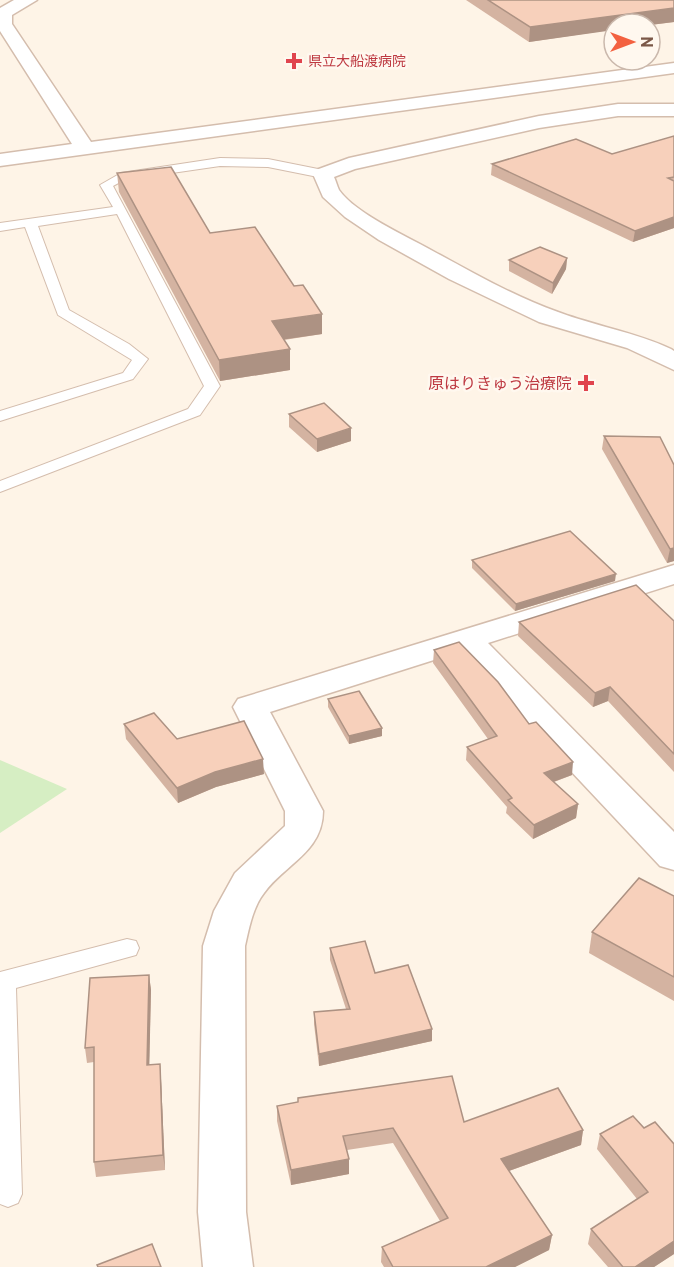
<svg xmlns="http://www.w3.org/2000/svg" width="674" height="1267" viewBox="0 0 674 1267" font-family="Overpass,'Noto Sans JP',sans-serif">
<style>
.green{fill:#d6eec3}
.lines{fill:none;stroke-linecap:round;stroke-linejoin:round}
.service-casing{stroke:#d4bdad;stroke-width:2}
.minor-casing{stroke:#d4bdad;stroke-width:3}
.tertiary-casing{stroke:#d4bdad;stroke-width:3}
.service{fill:#fff;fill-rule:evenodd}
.minor{fill:#fff;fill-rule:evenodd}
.tertiary{fill:#fff;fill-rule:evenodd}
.wall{fill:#d4b3a1}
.shaded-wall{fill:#ad9283}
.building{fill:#f7d0bb;stroke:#ad9283;stroke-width:1.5}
.health-dot{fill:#e0444e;stroke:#fff8ef;stroke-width:2}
.labels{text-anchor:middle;stroke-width:5;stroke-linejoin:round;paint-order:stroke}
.far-health-label{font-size:14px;fill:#be3a42;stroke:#fff8ef;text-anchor:start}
.health-label{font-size:16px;fill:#be3a42;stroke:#fff8ef;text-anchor:end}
</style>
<rect width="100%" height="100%" fill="#fef4e7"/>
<polygon class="green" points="0,760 67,789 0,833"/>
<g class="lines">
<defs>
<g id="service">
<polygon points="220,158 268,159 323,170 329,174 323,178 268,167 220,166 124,180 113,186 220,386 200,415 0,492 0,481 188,409 204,386 117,214 38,226 69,310 129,344 148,359 133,379 0,421 0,411 123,373 132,360 58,315 25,227 0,231 0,223 113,207 100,185 121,173"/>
<polygon points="127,939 136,941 139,948 136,955 16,988 22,1194 18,1203 8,1207 0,1204 0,972"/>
</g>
<path id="minor" d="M674,565V584L488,643L674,832V870L660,866L459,652L270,712L323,811C323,852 285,864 264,893C253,907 249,928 245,946L246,1212L253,1267H203L198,1212L203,946L214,911L235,873L285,826V811L233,707L238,699Z"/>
<g id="tertiary">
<polygon points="14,0 37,0 12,15 12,24 91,142 674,63 674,73 0,166 0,154 72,144 0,31 0,8"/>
<path d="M618,104H674V116H618L539,128L355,169L334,177C336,181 337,186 339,190C355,213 406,236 431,250C472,272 513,296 558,312C595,326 635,332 671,349L674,351V370L627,348L539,322L449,279L379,240L345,217L323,197L313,174L316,170L349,158L539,116Z"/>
</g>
</defs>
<use href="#service" class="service-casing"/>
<use href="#minor" class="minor-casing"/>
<use href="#tertiary" class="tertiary-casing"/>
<use href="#service" class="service"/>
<use href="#minor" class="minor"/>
<use href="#tertiary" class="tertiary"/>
</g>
<g class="wall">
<polygon points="466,0 674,0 674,22 650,25 650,24 529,42"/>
<polygon points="674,136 674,228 633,242 491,175 492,164 612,154"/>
<polygon points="117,173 210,233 322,334 284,340 290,370 220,381 119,192"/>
<polygon points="567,258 566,269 552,294 509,271 509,260"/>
<polygon points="289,414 351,441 317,452 289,427"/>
<polygon points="604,436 660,437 674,561 667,563 602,449"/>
<polygon points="472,560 615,581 515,611 472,568"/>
<polygon points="674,621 674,772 608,701 593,707 518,636 519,622"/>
<polygon points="434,650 529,724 572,775 554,782 578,804 576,818 533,839 506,813 507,807 466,760 467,747 488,739 433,663"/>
<polygon points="328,699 382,736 349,744 328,707"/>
<polygon points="124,724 177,739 264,774 216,787 178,803 126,739"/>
<polygon points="674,896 674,1001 589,953 592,932"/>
<polygon points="330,948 375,973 432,1041 319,1066 314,1024 314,1012 346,1009 330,960"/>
<polygon points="149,975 151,990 149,1065 160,1064 161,1079 165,1170 96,1177 94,1162 94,1062 87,1063 85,1048"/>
<polygon points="277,1106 464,1122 583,1130 581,1145 509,1171 552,1235 549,1250 515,1267 384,1267 381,1262 382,1247 440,1221 393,1143 347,1150 349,1159 349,1174 291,1185 277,1121"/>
<polygon points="644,1128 674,1254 654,1267 608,1267 588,1244 591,1229 637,1199 597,1149 600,1134"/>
</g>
<g class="shaded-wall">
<polygon points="674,8 674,22 650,25 650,24 614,24 614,30 529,42 530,27"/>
<polygon points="674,217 674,228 633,242 635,231"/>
<polygon points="567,258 566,269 552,294 553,283"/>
<polygon points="322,314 322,334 273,341 272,321"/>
<polygon points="290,349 290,370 220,381 219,360"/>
<polygon points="351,428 351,441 317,452 317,439"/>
<polygon points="674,548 674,561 667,563 670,549"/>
<polygon points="616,574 615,581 515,611 516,604"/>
<polygon points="610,687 608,701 593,707 595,693"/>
<polygon points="382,728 382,736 349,744 349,736"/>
<polygon points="263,759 264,774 216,787 178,803 177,788 215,772"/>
<polygon points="573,762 572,775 542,786 544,773"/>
<polygon points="578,804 576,818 533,839 534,825"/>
<polygon points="149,975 151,990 149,1080 147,1065"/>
<polygon points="432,1029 432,1041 319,1066 319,1054"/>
<polygon points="160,1064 161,1079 165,1170 163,1155"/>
<polygon points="583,1130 581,1145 500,1174 501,1159"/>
<polygon points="349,1159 349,1174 291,1185 291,1170"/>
<polygon points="552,1235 549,1250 515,1267 486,1267"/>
<polygon points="674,1241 674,1254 654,1267 635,1267"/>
</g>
<g class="building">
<polygon points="488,0 674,0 674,8 530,27"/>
<polygon points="674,136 674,177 668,178 674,181 674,217 635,231 492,164 576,139 612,154"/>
<polygon points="171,167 210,233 255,227 294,286 303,285 322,314 272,321 290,349 219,360 117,173"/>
<polygon points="540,247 567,258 553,283 509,260"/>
<polygon points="324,403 351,428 317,439 289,414"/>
<polygon points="604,436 660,437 674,465 674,548 670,549"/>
<polygon points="570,531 616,574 516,604 472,560"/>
<polygon points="636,585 674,621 674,754 610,687 595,693 519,622"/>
<polygon points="459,642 498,682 529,724 536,722 573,762 544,773 578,804 534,825 508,800 512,798 467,747 497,736 434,650"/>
<polygon points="359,691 382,728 349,736 328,699"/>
<polygon points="154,713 177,739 244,721 263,759 215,772 177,788 124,724"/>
<polygon points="639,878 674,896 674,977 592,932"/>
<polygon points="365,941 375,973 408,965 432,1029 319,1054 314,1012 350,1009 330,948"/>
<polygon points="149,975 147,1065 160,1064 163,1155 94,1162 94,1047 85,1048 90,978"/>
<polygon points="452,1076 464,1122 558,1088 583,1130 501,1159 552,1235 486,1267 393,1267 382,1247 448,1218 393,1128 343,1136 349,1159 291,1170 277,1106 298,1102 298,1098"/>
<polygon points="633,1116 644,1128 655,1122 674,1144 674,1241 635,1267 623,1267 591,1229 648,1192 600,1134"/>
<polygon points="152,1244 161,1267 98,1267 97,1265"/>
</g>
<g class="health-dot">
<path d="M291 52h6v6h6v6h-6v6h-6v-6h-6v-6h6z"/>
<path d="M583 374h6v6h6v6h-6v6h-6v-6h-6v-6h6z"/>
</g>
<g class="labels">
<g class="far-health-label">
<text x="308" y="66">県立大船渡病院</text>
</g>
<g class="health-label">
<text x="572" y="389">原はりきゅう治療院</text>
</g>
</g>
<g transform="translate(632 42) rotate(90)"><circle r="28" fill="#fff8ef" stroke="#cab8ac" stroke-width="1.5"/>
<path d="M0-4.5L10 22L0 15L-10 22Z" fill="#f36140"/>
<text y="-9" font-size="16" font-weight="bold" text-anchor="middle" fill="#7b5848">N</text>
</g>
</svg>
